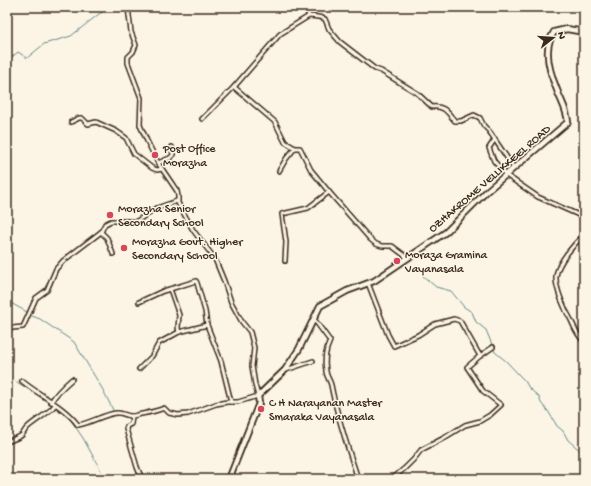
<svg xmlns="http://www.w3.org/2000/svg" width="591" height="486" viewBox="0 0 591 486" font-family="'Gochi Hand',sans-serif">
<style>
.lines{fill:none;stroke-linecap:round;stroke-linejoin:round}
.stream{stroke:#5f8889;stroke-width:1}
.street-casing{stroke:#3b2a1e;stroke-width:6}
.secondary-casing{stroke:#3b2a1e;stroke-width:8}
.street{stroke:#fcf5e5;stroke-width:3}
.secondary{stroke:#fcf5e5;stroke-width:4.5}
.poi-dot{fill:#d1495b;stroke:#fcf5e5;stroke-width:1.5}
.labels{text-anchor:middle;stroke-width:3;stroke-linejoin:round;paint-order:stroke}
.poi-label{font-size:12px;fill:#3b2a1e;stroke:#fcf5e5;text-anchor:start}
.street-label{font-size:12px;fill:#3b2a1e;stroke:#fcf5e5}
</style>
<rect width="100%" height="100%" fill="#fcf5e5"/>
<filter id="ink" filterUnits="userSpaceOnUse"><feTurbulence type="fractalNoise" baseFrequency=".025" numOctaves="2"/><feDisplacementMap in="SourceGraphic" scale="8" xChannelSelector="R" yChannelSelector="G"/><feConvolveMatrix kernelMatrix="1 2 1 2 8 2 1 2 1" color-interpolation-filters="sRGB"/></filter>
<g filter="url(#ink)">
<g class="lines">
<g class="stream">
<polyline points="7,61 18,52 27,58 44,44 71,36 99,14 110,8 117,7"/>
<polyline points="423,276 436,287 451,291 464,307 472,312 476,322 486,330 495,352 507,362 519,375 525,381 529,388 539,397 541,403 548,411 557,426 563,431 568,440 584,454"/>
<polyline points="7,301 27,312"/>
<polyline points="32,316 40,319 74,342 103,390 113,410"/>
<polyline points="7,376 41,397 70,419 83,438 100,469 104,479"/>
</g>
<defs>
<g id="street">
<path d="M305,7L309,16C315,17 319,16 325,19L329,29L334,35L340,42L375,69L381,71L417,93L432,107C444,105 448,113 455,121H461L474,115L480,118L484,126L489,131L514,168"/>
<polyline points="234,87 275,122 285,142 295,148 300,148 311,170 329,192 370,239 376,244 382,246 392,246 408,258"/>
<polyline points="202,119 234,87 280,34 309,16"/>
<polyline points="71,122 79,118 82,118 88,124 96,122 116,131 126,138 134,154 152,168 157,170 162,169"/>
<polyline points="495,139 489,148 494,161 506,175 538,197 581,216"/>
<polyline points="158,163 170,158 173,155 172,147"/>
<polyline points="279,171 286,159 295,148"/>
<polyline points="584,213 581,216 584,219"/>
<polyline points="101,232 107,238 113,254"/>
<path d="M584,235C574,244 558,262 556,276C555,288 565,310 571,320C574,327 578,337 584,341"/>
<polyline points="285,261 286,242 282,214 308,208 329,192"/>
<polyline points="368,283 388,335 394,346 418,335 435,324 454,319 460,321 480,356"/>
<polyline points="170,289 179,315 178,328 179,332"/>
<polyline points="139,302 163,291 170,289 196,281 197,283 205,311 207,325 221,361 231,402"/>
<path d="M314,319L330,341C325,351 324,360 326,371C326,376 330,380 331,385C337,417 348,448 358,479"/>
<polyline points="7,331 12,328 23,327 36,298 47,290 56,269 63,261 101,232 105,224 111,221 128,221 135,222 140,219 154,209 177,201"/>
<polyline points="139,369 152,356 159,343 179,332 207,325"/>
<polyline points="286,370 313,361"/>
<path d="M22,381C40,396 64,406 78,425C91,423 102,415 116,413C123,412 125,416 131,416C134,416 134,416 137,415C146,413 155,412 164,408L169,413L178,415L188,414L216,404L227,402H238L258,396L255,385L252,366L254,348L250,332L242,322L231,302L224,281L215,259L193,230L178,203V196L177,191L158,163L147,141L140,125L141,98L128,63V57L133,52L136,45L131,32L128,7"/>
<path d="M51,402C56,393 64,386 72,379"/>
<polyline points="132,416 131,424 127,426 126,429 137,467 142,479"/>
<path d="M7,442C11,440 18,438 22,435C24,433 25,429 28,427C37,419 48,414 55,405"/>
<polyline points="392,479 405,468 414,459 421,450 444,438 465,425 480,421 490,415 501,405 483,391 467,367 480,356 493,347"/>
</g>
<path id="secondary" d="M229,479L259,403L258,396L285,370L299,349L320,306L347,291L374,281L446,232L488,190L568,122C567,110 561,101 557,90C552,78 547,62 548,50C548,44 551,37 554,32L567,29L584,32"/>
</defs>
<use href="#street" class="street-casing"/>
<use href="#secondary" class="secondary-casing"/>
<use href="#street" class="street"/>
<use href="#secondary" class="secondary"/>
</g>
</g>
<g class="poi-dot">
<circle cx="155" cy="155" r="4"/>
<circle cx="110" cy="215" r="4"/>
<circle cx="124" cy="248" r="4"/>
<circle cx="397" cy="261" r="4"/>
<circle cx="261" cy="409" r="4"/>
</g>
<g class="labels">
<g class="poi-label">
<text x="163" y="152">Post Office<tspan x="163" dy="14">Morazha</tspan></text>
<text x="118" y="212">Morazha Senior<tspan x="118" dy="14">Secondary School</tspan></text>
<text x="132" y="245">Morazha Govt. Higher<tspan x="132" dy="14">Secondary School</tspan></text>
<text x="405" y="258">Moraza Gramina<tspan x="405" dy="14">Vayanasala</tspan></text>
<text x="269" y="406">C H Narayanan Master<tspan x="269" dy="14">Smaraka Vayanasala</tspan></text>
</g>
<g class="street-label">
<text transform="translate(489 178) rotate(-41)" y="4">OZHAKROME VELLIKKEEL ROAD</text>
</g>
</g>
<rect width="591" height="486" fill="none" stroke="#fcf5e5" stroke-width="24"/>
<rect x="12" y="12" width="567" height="462" fill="none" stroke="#3b2a1e" stroke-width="1.5" filter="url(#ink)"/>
<g transform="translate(553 38) rotate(73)" stroke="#fcf5e5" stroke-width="3" paint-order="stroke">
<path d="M0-3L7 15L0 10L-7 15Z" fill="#3b2a1e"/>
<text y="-6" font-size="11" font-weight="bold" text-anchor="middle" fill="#3b2a1e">N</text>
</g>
</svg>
